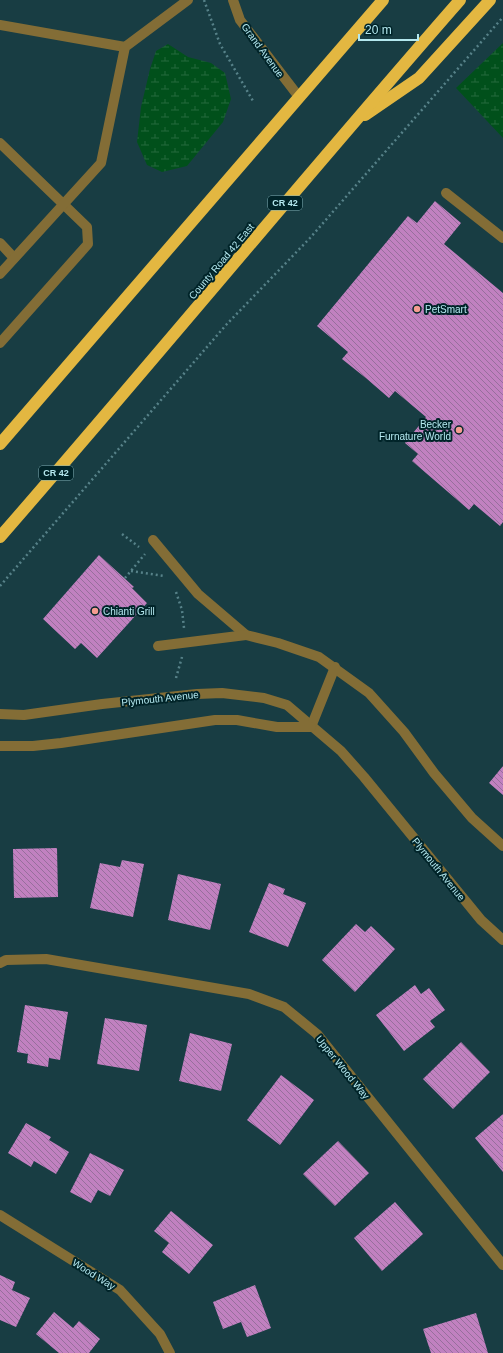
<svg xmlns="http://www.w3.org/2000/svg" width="503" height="1353" viewBox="0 0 503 1353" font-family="Helvetica,sans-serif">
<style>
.wetland{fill:url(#wetland-marsh)}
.building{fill:url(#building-back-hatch)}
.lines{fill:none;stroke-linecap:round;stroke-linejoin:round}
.path{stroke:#578289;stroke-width:2.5;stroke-dasharray:2 3;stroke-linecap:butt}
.minor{stroke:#836d36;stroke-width:10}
.highway{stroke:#e3b741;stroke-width:12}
.poi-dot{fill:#f59c91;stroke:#002429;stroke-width:1.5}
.labels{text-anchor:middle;stroke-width:4;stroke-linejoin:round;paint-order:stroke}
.shield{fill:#002429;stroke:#7eadb4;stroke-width:1}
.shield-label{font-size:9px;font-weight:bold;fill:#b4e8ef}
.street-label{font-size:10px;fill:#b4e8ef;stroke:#002429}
.poi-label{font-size:10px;fill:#b4e8ef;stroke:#002429;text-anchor:start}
</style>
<defs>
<pattern id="wetland-marsh" width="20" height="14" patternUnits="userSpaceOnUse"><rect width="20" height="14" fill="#01501b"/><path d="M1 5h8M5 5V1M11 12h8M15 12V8" fill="none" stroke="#24693c"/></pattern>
<pattern id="building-back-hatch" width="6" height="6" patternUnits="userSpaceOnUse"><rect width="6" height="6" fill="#c181c0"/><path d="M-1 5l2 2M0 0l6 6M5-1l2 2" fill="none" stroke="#976f9c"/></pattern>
</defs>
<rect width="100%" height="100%" fill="#183d43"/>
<g class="wetland">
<polygon points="503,43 503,138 456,88"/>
<polygon points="168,44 188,57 211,63 225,73 231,99 223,122 187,166 162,172 147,165 137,142 141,107 150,69 156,51"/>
</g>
<g class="building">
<polygon points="435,201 461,223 444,244 503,293 503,522 500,526 474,504 469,510 412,461 418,454 405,443 426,417 395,391 389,398 367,379 342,359 348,352 317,326 408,216 417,223"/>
<polygon points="99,555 134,587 132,588 147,603 97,658 81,643 75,649 43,619"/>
<polygon points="503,766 503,795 489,783"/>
<polygon points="57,848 58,897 14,898 13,849"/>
<polygon points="122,860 144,864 133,917 90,908 100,863 120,867"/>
<polygon points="178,874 221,884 210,930 168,920"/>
<polygon points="269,883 285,889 283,894 306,903 288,947 249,932"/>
<polygon points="356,924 365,932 371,926 395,949 355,992 322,960"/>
<polygon points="415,985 421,994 429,988 445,1010 430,1021 435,1027 404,1051 376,1015"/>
<polygon points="25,1005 68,1012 60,1060 49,1058 48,1067 27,1063 28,1054 17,1052"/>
<polygon points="105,1018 147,1025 139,1071 97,1064"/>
<polygon points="190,1033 232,1044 221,1091 179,1081"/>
<polygon points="461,1042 490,1072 453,1109 423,1079"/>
<polygon points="281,1075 314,1100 280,1145 247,1120"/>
<polygon points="503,1114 503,1172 475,1138"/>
<polygon points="26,1123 51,1137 49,1140 69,1152 56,1174 34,1161 31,1167 8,1153"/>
<polygon points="338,1141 369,1173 335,1206 303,1174"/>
<polygon points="90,1153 124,1170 110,1196 98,1190 91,1203 70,1192"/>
<polygon points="395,1202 423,1234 382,1271 354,1238"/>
<polygon points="171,1211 213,1245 189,1274 162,1252 169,1243 154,1231"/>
<polygon points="0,1275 15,1282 12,1290 30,1298 16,1327 0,1320"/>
<polygon points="255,1285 271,1328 247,1337 241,1322 223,1329 213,1302"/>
<polygon points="54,1312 73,1328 79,1321 100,1339 89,1353 59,1353 36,1334"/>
<polygon points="476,1313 488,1353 431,1353 423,1329"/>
</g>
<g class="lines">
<g class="path">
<polyline points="204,0 220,44 253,101"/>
<polyline points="122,534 139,547"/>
<polyline points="131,571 164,576"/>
<polyline points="125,578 145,554"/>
<polyline points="0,586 226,325 310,238 503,17"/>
<polyline points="176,592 182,610 184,628"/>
<polyline points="176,678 182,657"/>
</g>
<g class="minor">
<polyline points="233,0 240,20 299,97"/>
<polyline points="0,25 125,47"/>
<polyline points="0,143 87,227 88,244 0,343"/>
<polyline points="446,193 503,238"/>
<polyline points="0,243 14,258"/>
<polyline points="0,274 101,163 125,47 188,0"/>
<polyline points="153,540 198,594 246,635 278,643 319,657 369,693 404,732 434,773 472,818 503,846"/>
<polyline points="158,646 246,635"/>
<polyline points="0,714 24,715 102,704 197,694 222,693 264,698 287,705 341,751 364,777 481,920 503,940"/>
<polyline points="311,727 335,667"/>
<polyline points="0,746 33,746 61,743 215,720 237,720 277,727 311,727"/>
<polyline points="0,963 6,960 46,959 249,994 284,1007 317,1034 503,1265"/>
<polyline points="0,1215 120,1290 160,1334 170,1353"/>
</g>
<g class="highway">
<polyline points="365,115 419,78 490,0"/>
<polyline points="0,444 383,0"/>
<path d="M0,537C155,359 305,177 460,0"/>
</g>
</g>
<g class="poi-dot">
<circle cx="417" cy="309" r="4"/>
<circle cx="459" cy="430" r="4"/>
<circle cx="95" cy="611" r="4"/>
</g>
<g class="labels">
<g class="shield">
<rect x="268" y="196" width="34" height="14" rx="3"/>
<rect x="39" y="466" width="34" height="14" rx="3"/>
</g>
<g class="shield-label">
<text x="285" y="206">CR 42</text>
<text x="56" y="476">CR 42</text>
</g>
<g class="street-label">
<text transform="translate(263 50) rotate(54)" y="4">Grand Avenue</text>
<text transform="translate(221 261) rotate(-50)" y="4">County Road 42 East</text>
<text transform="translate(160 698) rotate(-6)" y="4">Plymouth Avenue</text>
<text transform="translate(439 869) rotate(51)" y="4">Plymouth Avenue</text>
<text transform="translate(343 1067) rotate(51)" y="4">Upper Wood Way</text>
<text transform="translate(94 1274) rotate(32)" y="4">Wood Way</text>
</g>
<g class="poi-label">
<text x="425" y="313">PetSmart</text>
<text x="451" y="428" text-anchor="end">Becker<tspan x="451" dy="12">Furnature World</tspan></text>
<text x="103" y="615">Chianti Grill</text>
</g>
</g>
<path d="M359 34v6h59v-6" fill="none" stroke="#b4e8ef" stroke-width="2"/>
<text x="365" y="34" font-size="12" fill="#b4e8ef" stroke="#002429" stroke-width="3" paint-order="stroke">20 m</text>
</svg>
